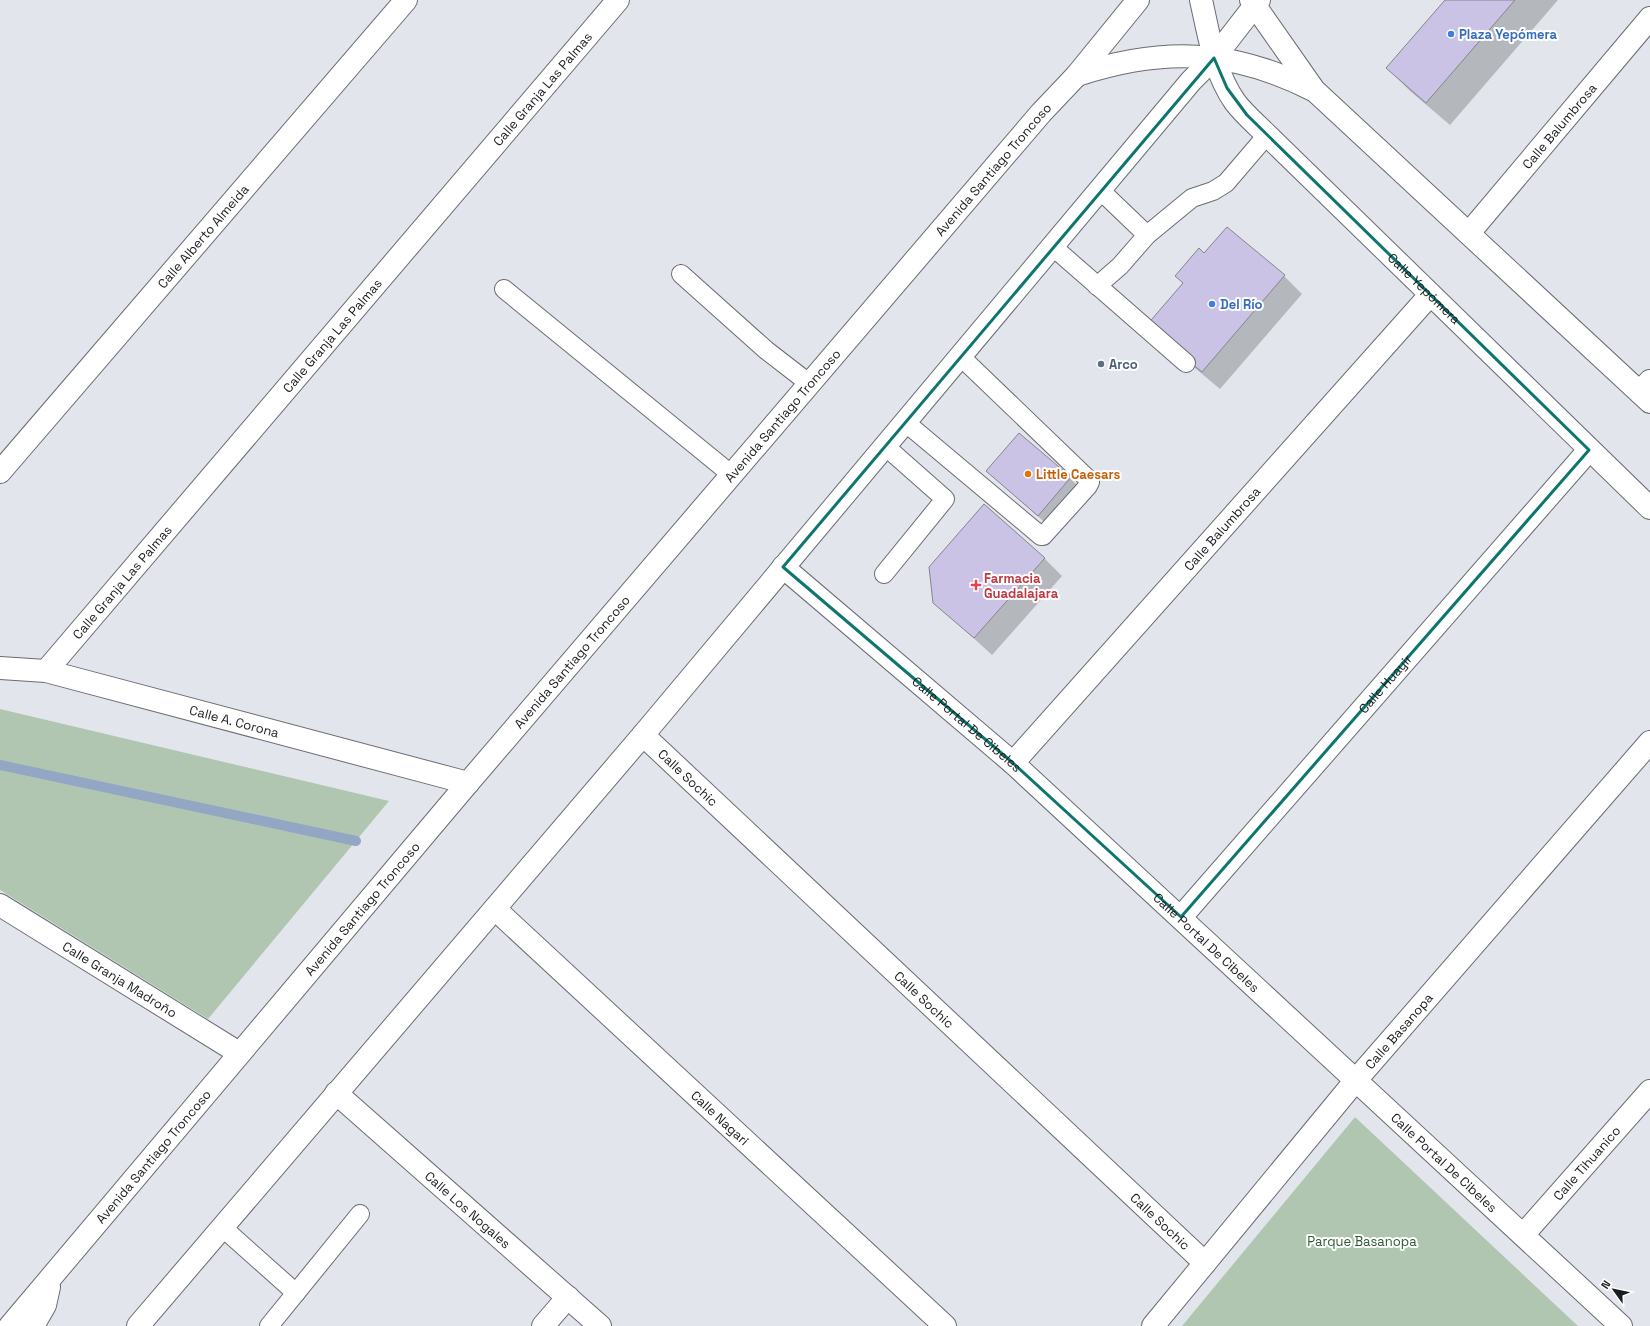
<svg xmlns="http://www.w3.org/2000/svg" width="1650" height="1326" viewBox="0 0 1650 1326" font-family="'Space Grotesk',sans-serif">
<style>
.green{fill:#b0c6b1}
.shadow{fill:#0003}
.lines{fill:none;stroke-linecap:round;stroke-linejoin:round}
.stream{stroke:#93a6c4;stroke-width:10}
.building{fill:#cbc3e5;stroke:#86848b}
.lane-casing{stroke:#696c72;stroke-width:20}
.street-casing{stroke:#696c72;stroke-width:24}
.secondary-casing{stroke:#696c72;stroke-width:24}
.lane{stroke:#fff;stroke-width:18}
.street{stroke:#fff;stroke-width:22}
.secondary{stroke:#fff;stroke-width:22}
.marked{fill:none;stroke:#0f766e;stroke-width:3;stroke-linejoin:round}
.shop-dot{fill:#3f7fe0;stroke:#fff;stroke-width:1.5}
.service-dot{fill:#5c6f8a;stroke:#fff;stroke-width:1.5}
.food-dot{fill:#e8710a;stroke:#fff;stroke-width:1.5}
.health-dot{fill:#e0444e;stroke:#fff;stroke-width:1.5}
.labels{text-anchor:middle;stroke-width:4;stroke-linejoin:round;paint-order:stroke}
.shop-label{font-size:13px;font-weight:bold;fill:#366cbe;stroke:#fff;text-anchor:start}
.street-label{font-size:13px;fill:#1a1b1d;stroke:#fff}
.service-label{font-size:13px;font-weight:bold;fill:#4e5e75;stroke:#fff;text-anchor:start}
.food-label{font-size:13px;font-weight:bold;fill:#c56008;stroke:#fff;text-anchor:start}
.health-label{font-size:13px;font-weight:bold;fill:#be3a42;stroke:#fff;text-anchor:start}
.park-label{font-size:13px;fill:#2e5934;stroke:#fff}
</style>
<rect width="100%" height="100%" fill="#e2e6ec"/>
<g class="green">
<polygon points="0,709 389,801 208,1019 0,890"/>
<polygon points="1355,1117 1578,1326 1182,1326"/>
</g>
<g class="shadow">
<polygon points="1446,0 1558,0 1450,125 1410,91 1387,68"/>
<polygon points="1227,228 1284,276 1302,294 1220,389 1165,343 1184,283"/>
<polygon points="987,471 1070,478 1082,490 1050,527"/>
<polygon points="1044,558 1062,576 992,655 934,602"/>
</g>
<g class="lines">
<polyline class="stream" points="0,765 356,841"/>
</g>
<g class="building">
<polygon points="1445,0 1515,0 1426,103 1386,68"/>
<polygon points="1227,227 1285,275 1202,372 1146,326 1183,283 1175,276 1199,248 1204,253"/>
<polygon points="1019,433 1071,477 1038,516 986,471"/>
<polygon points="984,504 1045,558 974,638 933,603 929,567"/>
</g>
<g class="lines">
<defs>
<g id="lane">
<polyline points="1100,190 1147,235"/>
<polyline points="1052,246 1186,363"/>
<polyline points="681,274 766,350 810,384"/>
<polyline points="1097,286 1120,266 1147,235 1192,198 1213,191 1226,183 1267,135"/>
<polyline points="504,289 732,475"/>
<polyline points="905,422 1041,536 1043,536 1088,486 1090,482 1088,479 960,356"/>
<polyline points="884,574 945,499 885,446"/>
<polyline points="222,1227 296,1293"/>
<polyline points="269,1326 360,1214"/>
</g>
<g id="street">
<path id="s1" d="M1469,233L1650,18"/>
<polyline points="1640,392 1650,381"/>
<path id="s2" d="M0,472L406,0"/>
<path id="s3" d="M783,567L1013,763L1621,1326"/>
<path id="s4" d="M0,668L46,671L468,783"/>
<path id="s5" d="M46,671L618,0"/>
<path id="s6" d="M643,735L1205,1263"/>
<path id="s7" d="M1013,763L1430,295"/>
<path id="s8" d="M0,905L239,1053"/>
<path id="s9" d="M495,909L945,1326"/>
<path id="s10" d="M1181,917L1589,450"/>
<path id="s11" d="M336,1093L600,1326"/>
<path id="s12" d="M1523,1235L1650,1091"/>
<polyline points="543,1326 568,1297"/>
<path id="s13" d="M1153,1326L1356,1080L1650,742"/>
</g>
<g id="secondary">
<path id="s14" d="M1201,0C1209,35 1214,72 1235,102C1244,114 1256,124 1267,135L1650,508"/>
<polyline points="1251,0 1314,90 1650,402"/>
<path d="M1077,75C1162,47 1232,49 1313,90"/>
<path id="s15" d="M10,1326L468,783L1041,113L1077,75L1138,0"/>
<polyline points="33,1326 45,1305 49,1287"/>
<polyline points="138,1326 643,735 1191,81 1214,58 1259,0"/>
</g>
</defs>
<use href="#lane" class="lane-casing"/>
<use href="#street" class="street-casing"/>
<use href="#secondary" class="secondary-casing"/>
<use href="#lane" class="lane"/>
<use href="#street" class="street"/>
<use href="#secondary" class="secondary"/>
</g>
<path class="marked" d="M1214,58L1227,88L1247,115L1589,450L1181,917L1013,763L783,567Z"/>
<g class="shop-dot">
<circle cx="1451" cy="34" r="4"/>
<circle cx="1212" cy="304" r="4"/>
</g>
<circle class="service-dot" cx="1101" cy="364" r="4"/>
<circle class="food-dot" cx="1028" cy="474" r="4"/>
<path class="health-dot" d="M974 579h4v4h4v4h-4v4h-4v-4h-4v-4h4z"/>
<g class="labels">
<g class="shop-label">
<text x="1459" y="39">Plaza Yepómera</text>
<text x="1220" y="309">Del Río</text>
</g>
<g class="street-label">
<text dy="5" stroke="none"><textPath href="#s5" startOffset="765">Calle Granja Las Palmas</textPath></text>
<text dy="5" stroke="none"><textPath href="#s1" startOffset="140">Calle Balumbrosa</textPath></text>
<text dy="5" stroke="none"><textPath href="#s15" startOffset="1518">Avenida Santiago Troncoso</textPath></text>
<text dy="5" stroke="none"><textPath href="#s2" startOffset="311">Calle Alberto Almeida</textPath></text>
<text dy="5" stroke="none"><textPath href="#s14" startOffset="374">Calle Yepómera</textPath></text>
<text dy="5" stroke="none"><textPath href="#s5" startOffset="441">Calle Granja Las Palmas</textPath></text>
<text dy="5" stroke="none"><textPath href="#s15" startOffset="1194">Avenida Santiago Troncoso</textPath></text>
<text dy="5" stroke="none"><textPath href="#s7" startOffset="314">Calle Balumbrosa</textPath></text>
<text dy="5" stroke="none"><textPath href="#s5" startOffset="117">Calle Granja Las Palmas</textPath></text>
<text dy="5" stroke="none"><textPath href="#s15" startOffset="870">Avenida Santiago Troncoso</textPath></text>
<text dy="5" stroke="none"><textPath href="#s10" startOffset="310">Calle Huayir</textPath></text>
<text dy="5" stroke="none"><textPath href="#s4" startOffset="241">Calle A. Corona</textPath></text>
<text dy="5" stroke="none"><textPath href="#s3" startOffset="242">Calle Portal De Cibeles</textPath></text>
<text dy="5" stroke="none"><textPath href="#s6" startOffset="62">Calle Sochic</textPath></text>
<text dy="5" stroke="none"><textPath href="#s15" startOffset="546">Avenida Santiago Troncoso</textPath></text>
<text dy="5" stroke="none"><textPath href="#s3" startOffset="566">Calle Portal De Cibeles</textPath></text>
<text dy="5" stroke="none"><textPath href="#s8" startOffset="141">Calle Granja Madroño</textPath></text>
<text dy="5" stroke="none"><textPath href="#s6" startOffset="386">Calle Sochic</textPath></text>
<text dy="5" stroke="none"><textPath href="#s13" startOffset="384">Calle Basanopa</textPath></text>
<text dy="5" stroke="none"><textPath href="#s9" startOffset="307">Calle Nagari</textPath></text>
<text dy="5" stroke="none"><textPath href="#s15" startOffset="222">Avenida Santiago Troncoso</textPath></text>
<text dy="5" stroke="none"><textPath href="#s3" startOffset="890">Calle Portal De Cibeles</textPath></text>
<text dy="5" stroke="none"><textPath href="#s12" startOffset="96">Calle Tihuanico</textPath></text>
<text dy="5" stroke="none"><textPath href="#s11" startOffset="176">Calle Los Nogales</textPath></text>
<text dy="5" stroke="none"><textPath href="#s6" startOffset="710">Calle Sochic</textPath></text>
</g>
<g class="service-label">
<text x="1109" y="369">Arco</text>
</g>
<g class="food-label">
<text x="1036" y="479">Little Caesars</text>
</g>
<g class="health-label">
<text x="984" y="583">Farmacia<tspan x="984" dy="15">Guadalajara</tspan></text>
</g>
<g class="park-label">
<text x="1362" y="1246">Parque Basanopa</text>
</g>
</g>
<g transform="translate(1614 1290) rotate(303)" stroke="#ffffff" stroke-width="3" paint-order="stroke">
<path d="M0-3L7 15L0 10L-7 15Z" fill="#1a1b1d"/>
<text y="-6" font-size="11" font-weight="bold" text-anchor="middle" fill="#1a1b1d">N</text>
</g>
</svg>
